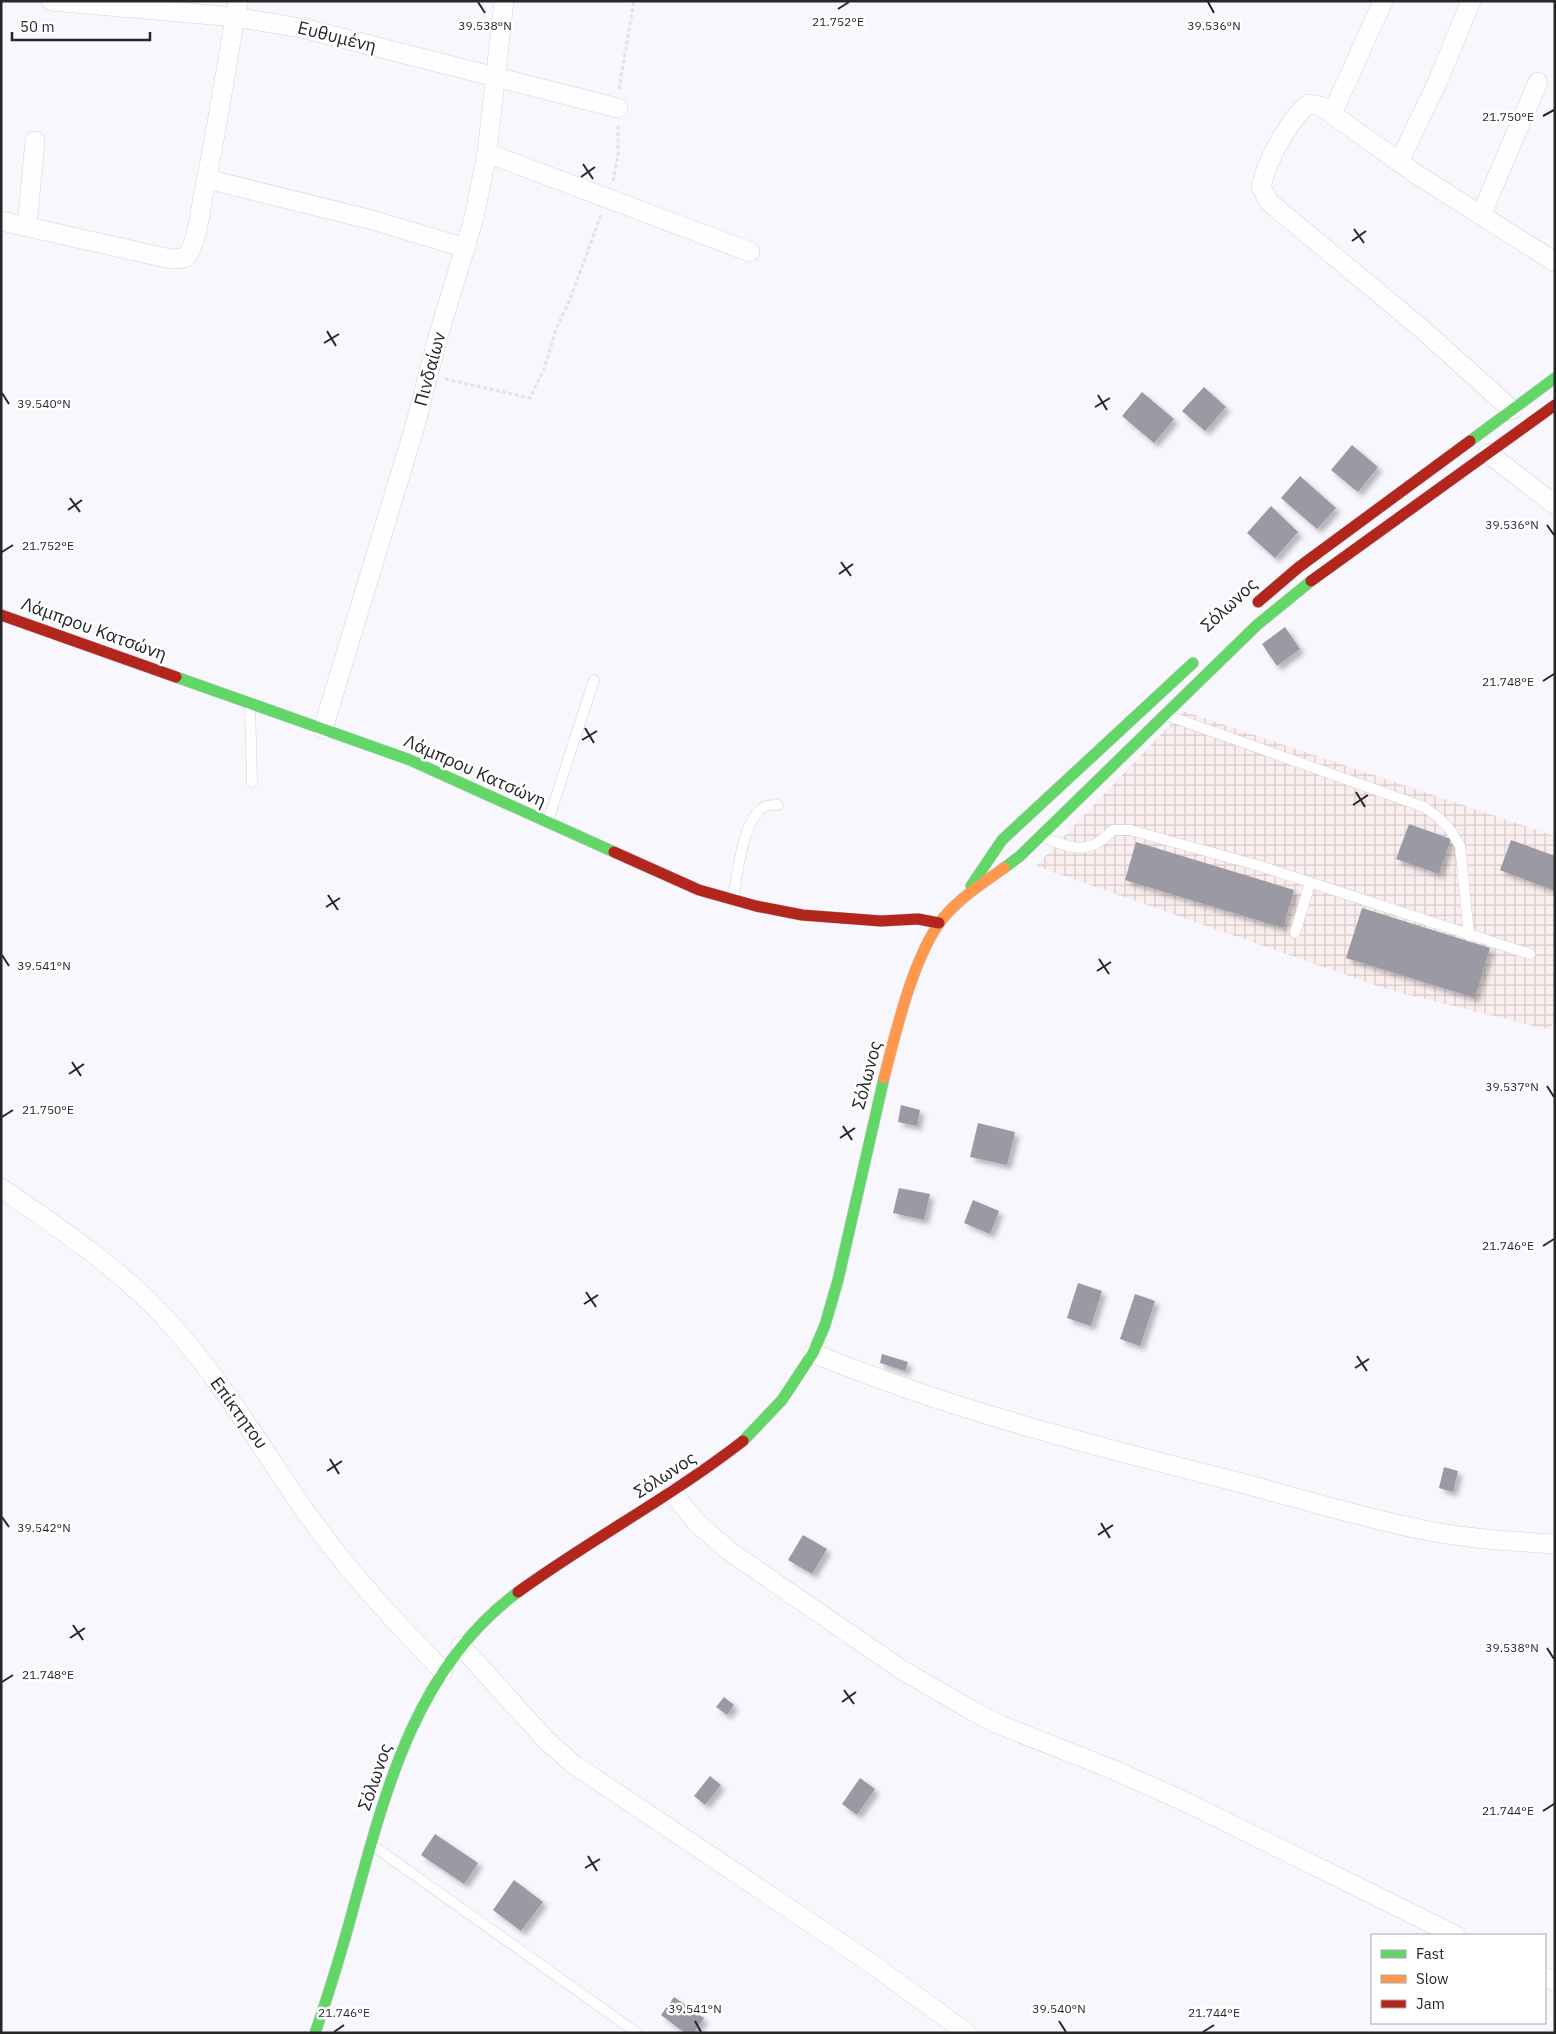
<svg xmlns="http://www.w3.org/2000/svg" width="1556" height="2034" viewBox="0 0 1556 2034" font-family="'IBM Plex Sans',sans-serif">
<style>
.industrial{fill:url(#industrial-grid)}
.building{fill:#9a99a4;filter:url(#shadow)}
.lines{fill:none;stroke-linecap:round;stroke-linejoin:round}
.lane-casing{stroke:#d3d3d7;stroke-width:11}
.street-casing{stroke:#d3d3d7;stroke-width:20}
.fast-casing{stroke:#d3d3d7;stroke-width:12}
.slow-casing{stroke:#d3d3d7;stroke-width:12}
.jam-casing{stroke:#d3d3d7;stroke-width:12}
.path{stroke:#e3e3e6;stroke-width:3;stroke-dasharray:4 2.5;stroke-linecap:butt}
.lane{stroke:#fefeff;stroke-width:10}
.street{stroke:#fefeff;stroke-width:19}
.fast{stroke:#63d668;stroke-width:11}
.slow{stroke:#ff974d;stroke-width:11}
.jam{stroke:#b3261e;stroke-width:11}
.ticks{fill:none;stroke:#262629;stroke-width:2}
.labels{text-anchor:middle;stroke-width:5;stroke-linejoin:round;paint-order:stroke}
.street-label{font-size:18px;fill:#262629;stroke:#fff}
.ticks-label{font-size:12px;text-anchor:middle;fill:#262629;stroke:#fff;stroke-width:5;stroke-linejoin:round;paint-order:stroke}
</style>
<defs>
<pattern id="industrial-grid" width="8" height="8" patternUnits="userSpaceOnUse" patternTransform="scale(1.25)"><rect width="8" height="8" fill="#faeeee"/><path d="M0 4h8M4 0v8" fill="none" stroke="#d6cccc"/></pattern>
<filter id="shadow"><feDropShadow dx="4.5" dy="4.5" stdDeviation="2.5" flood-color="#0004"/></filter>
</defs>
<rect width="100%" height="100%" fill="#f7f7fd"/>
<polygon class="industrial" points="1183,711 1555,836 1555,1016 1550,1030 1389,990 1036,866"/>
<g class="building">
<polygon points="1204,387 1226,407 1205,431 1182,411"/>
<polygon points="1142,392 1174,419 1154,443 1122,416"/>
<polygon points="1352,445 1378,467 1358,492 1331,470"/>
<polygon points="1300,476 1336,508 1317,529 1281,498"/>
<polygon points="1271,506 1298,532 1275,558 1247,533"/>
<polygon points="1285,627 1300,649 1277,666 1262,644"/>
<polygon points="1409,824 1451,839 1439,874 1396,859"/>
<polygon points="1511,840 1555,856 1555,891 1500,870"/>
<polygon points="1136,842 1294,890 1283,928 1125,880"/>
<polygon points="1362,908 1490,948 1475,998 1346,958"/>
<polygon points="901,1105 920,1110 917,1126 898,1122"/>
<polygon points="978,1123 1015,1132 1007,1165 970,1157"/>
<polygon points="899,1188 930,1194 924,1220 893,1213"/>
<polygon points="973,1200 999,1211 990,1234 964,1223"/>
<polygon points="1078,1283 1102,1291 1091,1326 1067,1318"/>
<polygon points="1135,1294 1155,1301 1140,1346 1120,1339"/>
<polygon points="882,1354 908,1362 905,1371 880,1363"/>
<polygon points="1444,1467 1458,1471 1453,1492 1439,1488"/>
<polygon points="803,1535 827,1549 812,1574 788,1560"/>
<polygon points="724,1697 734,1705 727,1715 716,1707"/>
<polygon points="710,1776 721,1785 705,1805 694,1796"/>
<polygon points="860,1778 875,1789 857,1815 842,1804"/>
<polygon points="435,1834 478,1863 464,1884 421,1855"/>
<polygon points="514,1880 543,1902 521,1931 493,1910"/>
<polygon points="674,1997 704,2018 694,2033 685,2033 661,2015"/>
</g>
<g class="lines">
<defs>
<g id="lane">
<polyline points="250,705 252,782"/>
<polyline points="1166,715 1424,807 1438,817 1451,831 1460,846 1469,936"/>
<polyline points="548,821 594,680"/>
<path d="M1042,836C1070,849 1089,856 1113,830H1130L1260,866L1530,954"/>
<path d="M733,899C737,876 742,826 760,810C765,805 771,805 778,805"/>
<polyline points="1295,933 1310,883"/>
<polyline points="372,1845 637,2033"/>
</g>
<g id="street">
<polyline points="51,1 235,17 306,29 618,108"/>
<polyline points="1332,114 1383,1"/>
<polyline points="487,153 750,252"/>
<polyline points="1399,162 1437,83 1471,1"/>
<polyline points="207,179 372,220 466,248"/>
<polyline points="1481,215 1538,82"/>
<path d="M1,221L171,259L185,258C197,244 200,214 203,196C217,132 226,66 238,1"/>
<polyline points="27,226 35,141"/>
<path d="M1512,410L1422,329L1269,202L1261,187C1266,163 1289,118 1309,104L1321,106L1332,114L1416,174L1555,262"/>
<polyline points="1488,453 1555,505"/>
<polyline points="323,729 415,426 437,340 474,218 487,153 504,1"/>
<path d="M1,1188C59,1228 118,1267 166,1319C219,1376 259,1444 303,1508C344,1567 393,1620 443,1671"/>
<path d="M813,1353C946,1408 1087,1444 1226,1479C1292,1496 1358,1517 1424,1530C1467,1539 1511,1541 1555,1544"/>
<polyline points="673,1493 696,1522 729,1551 902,1670 973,1711 998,1724 1114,1770 1190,1804 1455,1935"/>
<polyline points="461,1646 545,1739 573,1764 862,1957 967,2033"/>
<polyline points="1545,1977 1555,1981"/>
</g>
<g id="fast">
<polyline points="1470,441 1555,378"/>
<polyline points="176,677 410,760 614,852"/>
<polyline points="1004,868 1020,856 1257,625 1311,581"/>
<polyline points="971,886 1002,840 1193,663"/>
<polyline points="743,1441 782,1400 813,1353 825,1325 838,1280 884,1078"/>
<path d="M315,2033C327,1999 337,1966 347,1931C381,1809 409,1672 518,1592"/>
</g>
<path id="slow" d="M884,1078C896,1031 914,953 944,917C961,897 983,883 1004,868"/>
<g id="jam">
<polyline points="1311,581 1555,405"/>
<polyline points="1258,602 1299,567 1470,441"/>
<polyline points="1,615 176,677"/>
<polyline points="614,852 699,890 756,906 802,915 881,921 918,919 939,923"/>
<path d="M518,1592C591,1539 671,1497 743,1441"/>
</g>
</defs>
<use href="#lane" class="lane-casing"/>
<use href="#street" class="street-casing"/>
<use href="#fast" class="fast-casing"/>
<use href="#slow" class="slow-casing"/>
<use href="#jam" class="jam-casing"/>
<g class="path">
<polyline points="619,89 634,1"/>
<polyline points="613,181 618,155 618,125"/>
<polyline points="445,379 530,398 544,369 556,329 569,302 601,215"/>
</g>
<use href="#lane" class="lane"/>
<use href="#street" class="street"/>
<use href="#fast" class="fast"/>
<use href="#slow" class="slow"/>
<use href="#jam" class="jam"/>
</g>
<path class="ticks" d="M478,2L485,13M1208,2L1214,13M838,9L849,2M1543,116L1554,110M583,164L593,179M581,177L595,167M1354,229L1364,243M1352,241L1366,231M327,331L336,346M324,343L339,334M2,393L9,404M1098,395L1107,410M1095,407L1110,398M70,498L80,512M68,510L82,500M1547,525L1554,535M2,552L13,545M841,562L851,576M839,574L853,564M1543,681L1554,674M585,728L594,743M582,740L597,731M1356,792L1365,807M1353,805L1368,795M328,895L338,910M326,907L340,898M2,955L9,966M1099,959L1109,974M1097,971L1111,962M72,1062L81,1076M69,1074L84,1064M1547,1086L1554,1097M2,1117L13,1110M843,1126L852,1140M840,1138L855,1128M1543,1246L1554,1239M586,1292L596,1307M584,1304L598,1295M1357,1356L1367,1371M1355,1368L1369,1359M330,1459L339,1474M327,1471L342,1461M2,1517L9,1527M1101,1523L1110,1538M1098,1535L1113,1525M73,1625L83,1640M70,1638L85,1628M1547,1648L1554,1659M2,1682L13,1675M844,1690L854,1704M842,1702L856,1692M1543,1811L1554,1804M588,1856L597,1871M585,1868L600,1859M695,2021L701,2032M1059,2021L1066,2032M334,2032L344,2025M1203,2032L1214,2025"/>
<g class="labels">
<g class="street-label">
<text transform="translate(337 37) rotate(14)" y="6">Ευθυμένη</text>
<text transform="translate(430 369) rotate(-75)" y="6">Πινδαίων</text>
<text transform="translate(1229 605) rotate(-43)" y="6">Σόλωνος</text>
<text transform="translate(94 629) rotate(20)" y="6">Λάμπρου Κατσώνη</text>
<text transform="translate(475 771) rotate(24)" y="6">Λάμπρου Κατσώνη</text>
<text transform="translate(867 1075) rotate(-75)" y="6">Σόλωνος</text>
<text transform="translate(239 1413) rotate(54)" y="6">Επίκτητου</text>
<text transform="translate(665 1475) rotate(-33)" y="6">Σόλωνος</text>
<text transform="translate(375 1777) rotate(-71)" y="6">Σόλωνος</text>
</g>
</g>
<g class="ticks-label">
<text x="838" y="26">21.752°E</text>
<text x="485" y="30">39.538°N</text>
<text x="1214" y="30">39.536°N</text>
<text x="1508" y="121">21.750°E</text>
<text x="44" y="408">39.540°N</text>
<text x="1512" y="529">39.536°N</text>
<text x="48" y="550">21.752°E</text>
<text x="1508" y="686">21.748°E</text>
<text x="44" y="970">39.541°N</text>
<text x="1512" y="1091">39.537°N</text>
<text x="48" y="1114">21.750°E</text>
<text x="1508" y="1250">21.746°E</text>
<text x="44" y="1532">39.542°N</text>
<text x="1512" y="1652">39.538°N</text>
<text x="48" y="1679">21.748°E</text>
<text x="1508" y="1815">21.744°E</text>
<text x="695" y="2013">39.541°N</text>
<text x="1059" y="2013">39.540°N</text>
<text x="344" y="2017">21.746°E</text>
<text x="1214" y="2017">21.744°E</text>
</g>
<rect width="1556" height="2034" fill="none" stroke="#262629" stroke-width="5"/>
<rect x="1371" y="1934" width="175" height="90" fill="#ffffff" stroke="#a8a8a9"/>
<rect x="1381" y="1950" width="25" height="8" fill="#63d668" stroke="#a8a8a9"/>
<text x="1416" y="1959" font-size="15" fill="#262629">Fast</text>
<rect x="1381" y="1975" width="25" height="8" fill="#ff974d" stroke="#a8a8a9"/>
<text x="1416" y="1984" font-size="15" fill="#262629">Slow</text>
<rect x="1381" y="2000" width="25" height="8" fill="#b3261e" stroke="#a8a8a9"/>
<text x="1416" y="2009" font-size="15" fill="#262629">Jam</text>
<path d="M12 32v8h138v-8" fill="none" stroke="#262629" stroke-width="2.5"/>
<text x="20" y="32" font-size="15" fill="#262629" stroke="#ffffff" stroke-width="4" paint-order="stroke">50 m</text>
</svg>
